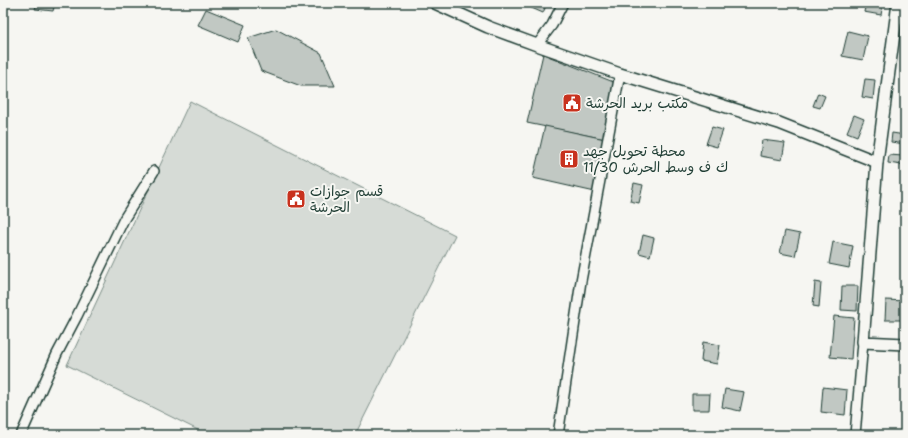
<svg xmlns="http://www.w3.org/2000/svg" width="908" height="438" viewBox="0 0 908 438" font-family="'Shantell Sans','Playpen Sans Arabic',sans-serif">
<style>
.green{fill:#d6dbd6;stroke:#7a8c85}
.building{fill:#c1c8c3;stroke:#1f3d34}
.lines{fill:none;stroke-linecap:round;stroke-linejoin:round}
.minor-casing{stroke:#1f3d34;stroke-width:12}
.tertiary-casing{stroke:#1f3d34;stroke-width:14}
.minor{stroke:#f6f6f2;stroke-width:9}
.tertiary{stroke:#f6f6f2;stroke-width:11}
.labels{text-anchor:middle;stroke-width:4;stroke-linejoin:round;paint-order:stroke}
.poi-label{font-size:14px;fill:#1f3d34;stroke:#f6f6f2;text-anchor:start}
</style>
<rect width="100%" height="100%" fill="#f6f6f2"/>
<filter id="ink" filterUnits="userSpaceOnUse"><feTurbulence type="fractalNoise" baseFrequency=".025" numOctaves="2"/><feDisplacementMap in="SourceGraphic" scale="8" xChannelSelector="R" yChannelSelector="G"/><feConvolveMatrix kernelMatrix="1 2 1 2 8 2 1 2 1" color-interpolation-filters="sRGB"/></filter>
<g filter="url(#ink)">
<polygon class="green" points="190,101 455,235 355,435 208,435 67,365"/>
<g class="building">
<polygon points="37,3 55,3 53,11 35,9"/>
<polygon points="528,3 547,3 543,13 527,6"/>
<polygon points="866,3 883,3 881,15 864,12"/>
<polygon points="206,9 245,25 238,42 198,25"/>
<polygon points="276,29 321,53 335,86 301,86 261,71 248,38"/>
<polygon points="848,31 868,36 863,60 842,56"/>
<polygon points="543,54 616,83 605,139 527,123"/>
<polygon points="865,79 875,80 873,99 862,97"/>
<polygon points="818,93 825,96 820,108 813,106"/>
<polygon points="854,115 864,119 857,136 847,132"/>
<polygon points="545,126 605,139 595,192 533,178"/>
<polygon points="712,127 723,130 717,147 706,144"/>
<polygon points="892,133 905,135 905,144 891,142"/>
<polygon points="762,140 785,143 782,160 760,156"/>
<polygon points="889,155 903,156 902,165 888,163"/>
<polygon points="634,183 643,185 639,203 630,201"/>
<polygon points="785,231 800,234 795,256 780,253"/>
<polygon points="643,235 654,238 650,256 639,253"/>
<polygon points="833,242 853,246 849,268 829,264"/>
<polygon points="815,282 821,283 819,307 813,306"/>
<polygon points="842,286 858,286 857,311 841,310"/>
<polygon points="886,300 905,301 905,320 885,320"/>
<polygon points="834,316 854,318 851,359 830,357"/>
<polygon points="703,342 720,345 717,364 701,361"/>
<polygon points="823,387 847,390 845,415 821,412"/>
<polygon points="725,389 744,392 740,411 722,407"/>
<polygon points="692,394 710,394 709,410 692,410"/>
</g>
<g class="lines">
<defs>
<g id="minor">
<polyline points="537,45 552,25 563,3"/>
<polyline points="21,435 57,354 77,316 124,219 154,171"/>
<polyline points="558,435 581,281 620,74"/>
<polyline points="855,435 863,342"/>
</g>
<g id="tertiary">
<polyline points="435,3 488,27 537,45 620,74 779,123 877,162"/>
<polyline points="898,3 877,162 863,342 905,344"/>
</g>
</defs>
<use href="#minor" class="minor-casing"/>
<use href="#tertiary" class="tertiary-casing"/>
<use href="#minor" class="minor"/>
<use href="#tertiary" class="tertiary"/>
</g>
</g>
<defs>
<symbol id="civic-square" viewBox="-11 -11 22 22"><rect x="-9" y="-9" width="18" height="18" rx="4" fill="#c8321e" stroke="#f6f6f2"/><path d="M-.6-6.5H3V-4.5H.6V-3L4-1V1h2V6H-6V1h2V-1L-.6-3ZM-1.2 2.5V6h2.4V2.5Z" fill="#fff"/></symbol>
<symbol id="building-square" viewBox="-11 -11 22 22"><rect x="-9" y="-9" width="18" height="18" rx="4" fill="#c8321e" stroke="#f6f6f2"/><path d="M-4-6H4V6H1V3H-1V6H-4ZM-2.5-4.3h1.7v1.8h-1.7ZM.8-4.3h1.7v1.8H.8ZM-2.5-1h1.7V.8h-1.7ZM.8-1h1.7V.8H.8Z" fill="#fff"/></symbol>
</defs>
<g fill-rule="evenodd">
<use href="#civic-square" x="561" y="92" width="22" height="22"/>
<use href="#building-square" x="558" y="148" width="22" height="22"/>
<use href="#civic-square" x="285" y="188" width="22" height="22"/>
</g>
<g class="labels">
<g class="poi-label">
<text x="586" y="108">مكتب بريد الحرشة</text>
<text x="583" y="156">محطة تحويل جهد<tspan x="583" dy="16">11/30 ك ف وسط الحرش</tspan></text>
<text x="310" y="196">قسم جوازات<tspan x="310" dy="16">الحرشة</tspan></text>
</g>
</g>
<rect width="908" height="438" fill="none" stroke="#f6f6f2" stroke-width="16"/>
<rect x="8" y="8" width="892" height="422" fill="none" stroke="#1f3d34" stroke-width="1.5" filter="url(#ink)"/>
</svg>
